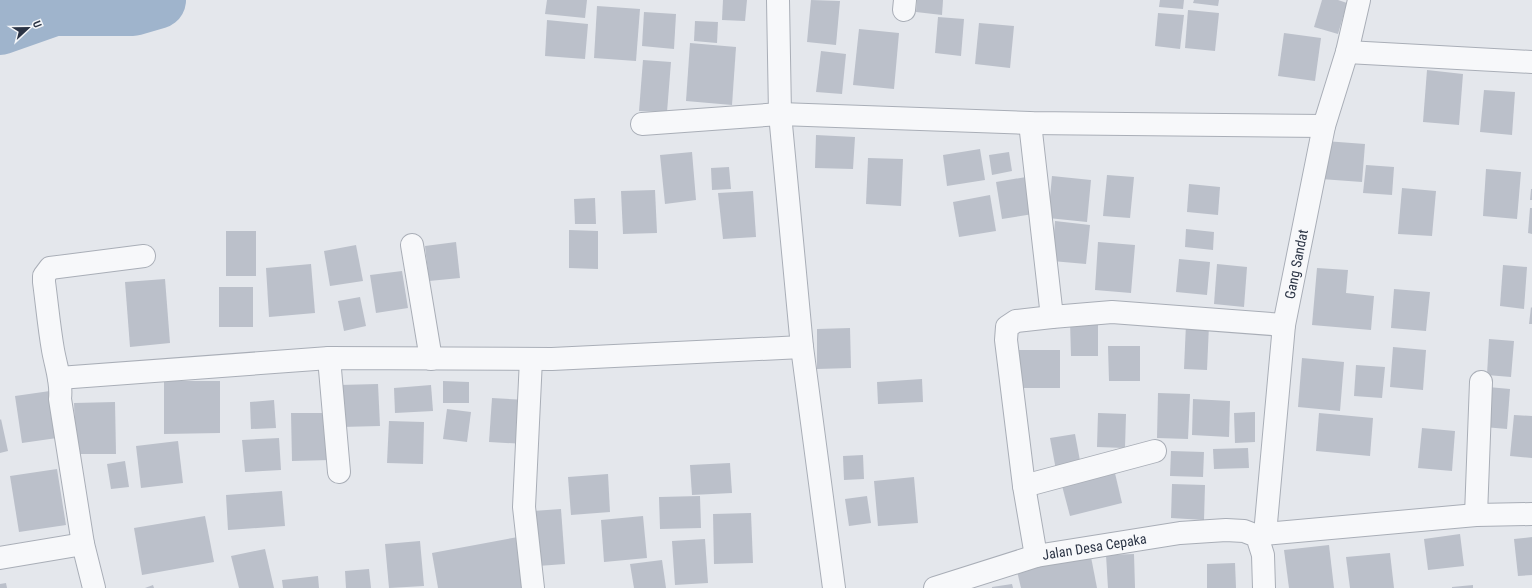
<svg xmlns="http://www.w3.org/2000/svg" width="1532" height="588" viewBox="0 0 1532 588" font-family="'Roboto Condensed',sans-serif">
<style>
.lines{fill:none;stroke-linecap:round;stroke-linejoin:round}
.river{stroke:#9fb4cc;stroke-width:58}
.building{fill:#bbc0ca}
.minor-casing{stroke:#a9aeb7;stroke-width:24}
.tertiary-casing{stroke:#a9aeb7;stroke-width:24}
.minor{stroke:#f7f8fa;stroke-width:22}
.tertiary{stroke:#f7f8fa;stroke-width:22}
.labels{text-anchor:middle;stroke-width:4;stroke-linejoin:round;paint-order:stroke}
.street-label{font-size:14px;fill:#2b3445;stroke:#f4f6f9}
</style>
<rect width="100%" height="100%" fill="#e4e7ec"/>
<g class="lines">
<polyline class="river" points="0,26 54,7 133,7 157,0"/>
</g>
<g class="building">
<polygon points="547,0 587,0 585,18 545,14"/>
<polygon points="723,0 747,0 745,21 722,20"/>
<polygon points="811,0 840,1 836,45 807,42"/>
<polygon points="917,0 943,0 942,15 916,12"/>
<polygon points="1160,0 1184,0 1183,9 1159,7"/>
<polygon points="1194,0 1219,0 1218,6 1193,3"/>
<polygon points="1322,0 1338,0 1347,3 1338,34 1314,27"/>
<polygon points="597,6 640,9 636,61 594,58"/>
<polygon points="1188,10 1219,13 1215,51 1185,48"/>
<polygon points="644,12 676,14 674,49 642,46"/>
<polygon points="1158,13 1184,15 1180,49 1155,46"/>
<polygon points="938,17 964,19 961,56 935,53"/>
<polygon points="547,20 588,24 585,59 545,56"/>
<polygon points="695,21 718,22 717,43 694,41"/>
<polygon points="979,23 1014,26 1010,68 975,64"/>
<polygon points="859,29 899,33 894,89 853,85"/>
<polygon points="1284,33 1321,38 1315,81 1278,76"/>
<polygon points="690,43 736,47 732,105 686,101"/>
<polygon points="821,51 846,54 842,94 816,92"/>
<polygon points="643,60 671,62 667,112 639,111"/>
<polygon points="1427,70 1463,74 1459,125 1423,122"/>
<polygon points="1484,90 1515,92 1512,135 1480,132"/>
<polygon points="816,135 855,137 853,169 815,168"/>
<polygon points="1325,141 1365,144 1362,182 1321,179"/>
<polygon points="980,149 985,180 947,186 943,155"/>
<polygon points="692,152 696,200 665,204 660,155"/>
<polygon points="1009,152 1012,171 992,175 989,155"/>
<polygon points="868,158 903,159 901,206 866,204"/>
<polygon points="1366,165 1394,167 1392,195 1363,193"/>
<polygon points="729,167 731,189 712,190 711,168"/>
<polygon points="1486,169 1521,172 1517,219 1483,216"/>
<polygon points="1107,175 1134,177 1130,218 1103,216"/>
<polygon points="1032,176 1039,213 1002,219 996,182"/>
<polygon points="1052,176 1091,180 1087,222 1048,218"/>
<polygon points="1189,184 1220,187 1218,215 1187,212"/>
<polygon points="1402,188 1436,191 1432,236 1398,234"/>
<polygon points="1531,189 1532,189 1532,200 1530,200"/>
<polygon points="655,190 657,233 623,234 621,191"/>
<polygon points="753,191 756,237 723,239 718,193"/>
<polygon points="990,195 996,231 959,237 953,202"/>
<polygon points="595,198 596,224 575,224 574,199"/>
<polygon points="1530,208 1532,208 1532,234 1528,233"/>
<polygon points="1055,221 1090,225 1086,264 1052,261"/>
<polygon points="1186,229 1214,232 1213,250 1185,247"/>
<polygon points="569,230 598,231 598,269 569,268"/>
<rect x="226" y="231" width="30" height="45"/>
<polygon points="456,242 460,278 429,281 425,246"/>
<polygon points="1098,242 1135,245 1131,293 1095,290"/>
<polygon points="356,245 363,281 330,286 324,251"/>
<polygon points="1179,259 1210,262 1207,295 1176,292"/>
<polygon points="311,264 315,313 269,317 266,268"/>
<polygon points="1217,264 1247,267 1244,307 1214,304"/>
<polygon points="1503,265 1527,267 1524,309 1500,306"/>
<polygon points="1317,268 1348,270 1346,293 1374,296 1371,330 1312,325"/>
<polygon points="402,271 408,308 376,313 370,275"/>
<polygon points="165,279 170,343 130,347 125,282"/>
<rect x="219" y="287" width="34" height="40"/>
<polygon points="1394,289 1430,292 1426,331 1391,328"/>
<polygon points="360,297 366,326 344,331 338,301"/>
<polygon points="1531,307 1532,308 1532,324 1529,324"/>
<polygon points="1098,320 1098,356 1071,356 1070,321"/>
<polygon points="1186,324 1209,325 1207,370 1184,369"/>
<polygon points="850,328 851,368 817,369 817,329"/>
<polygon points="1489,339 1514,341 1511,377 1487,375"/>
<polygon points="1108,346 1140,346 1140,381 1109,381"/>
<polygon points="1393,347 1426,350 1423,390 1390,387"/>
<polygon points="1017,350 1060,350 1060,388 1018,388"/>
<polygon points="1302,358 1344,362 1340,411 1298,407"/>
<polygon points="1356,365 1385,367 1382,398 1354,396"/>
<polygon points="922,379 923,402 878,404 877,382"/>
<polygon points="164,381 220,381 220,433 164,434"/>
<polygon points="443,381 469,382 469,403 443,403"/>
<polygon points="378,384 380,426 341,427 339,385"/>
<polygon points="431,385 433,411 395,413 394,388"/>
<polygon points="1488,387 1510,389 1507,429 1484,427"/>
<polygon points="50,391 57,438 22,443 15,396"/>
<polygon points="1158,393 1190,394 1188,439 1157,438"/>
<polygon points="492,398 528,400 526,444 489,442"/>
<polygon points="1193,399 1230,401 1229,437 1192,435"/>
<polygon points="274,400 276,428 251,429 250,402"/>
<polygon points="115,402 116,454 76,454 74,403"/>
<polygon points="447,409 471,412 467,442 443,439"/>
<polygon points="1255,412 1255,442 1235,443 1234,413"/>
<polygon points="291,413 329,413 331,460 292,461"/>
<polygon points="1098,413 1126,414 1125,448 1097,447"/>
<polygon points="1319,413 1373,418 1370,456 1316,451"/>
<polygon points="1514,415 1532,416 1532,458 1510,456"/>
<polygon points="1,419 8,451 0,453 0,420"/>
<polygon points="389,421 424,422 423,464 387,463"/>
<polygon points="1422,428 1455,431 1452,471 1418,468"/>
<polygon points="1075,434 1081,466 1056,470 1050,438"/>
<polygon points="279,438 281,470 245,472 242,440"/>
<polygon points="178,441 183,483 141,488 136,446"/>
<polygon points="1248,448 1249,468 1214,469 1213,449"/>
<polygon points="1171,451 1204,452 1203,477 1170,476"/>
<polygon points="863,455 864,479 844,480 843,456"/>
<polygon points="125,461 129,487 111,489 107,464"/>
<polygon points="730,463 732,493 692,495 690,465"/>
<polygon points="57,469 66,525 19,532 10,476"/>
<polygon points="1114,469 1122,503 1070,516 1061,482"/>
<polygon points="608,474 610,512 571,515 568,477"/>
<polygon points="914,477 918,523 878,526 874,481"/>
<polygon points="1172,484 1205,485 1204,520 1171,518"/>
<polygon points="282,491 285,526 228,530 226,495"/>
<polygon points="700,496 701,528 660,529 659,497"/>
<polygon points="867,496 871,523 849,526 845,499"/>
<polygon points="561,509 565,564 538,566 533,511"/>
<polygon points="751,513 753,563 714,564 713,514"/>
<polygon points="205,516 214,562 142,575 134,528"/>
<polygon points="643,516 647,558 604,562 601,520"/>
<polygon points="1460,534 1464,566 1428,570 1424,539"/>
<polygon points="518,537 527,588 438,588 432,553"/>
<polygon points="1532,537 1532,575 1518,576 1514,539"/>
<polygon points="705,539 708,583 675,585 672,541"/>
<polygon points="420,541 424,586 389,588 385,544"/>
<polygon points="1329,545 1334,588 1289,588 1284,550"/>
<polygon points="265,549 274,588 239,588 231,556"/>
<polygon points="1390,553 1394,588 1350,588 1346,557"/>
<polygon points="1134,554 1135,588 1108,588 1106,555"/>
<polygon points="1091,557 1097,588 1021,588 1017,571"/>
<polygon points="662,560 666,588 634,588 630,564"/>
<polygon points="1235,563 1236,588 1207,588 1207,564"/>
<polygon points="369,569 371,588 346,588 345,571"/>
<polygon points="318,576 319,588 283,588 282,580"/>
<polygon points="6,583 7,588 0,588 0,584"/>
<polygon points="1012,584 1013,588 992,588 992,587"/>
<polygon points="153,585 154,588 145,588"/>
<polygon points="1473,585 1473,588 1452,588 1452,587"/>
</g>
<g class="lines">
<defs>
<g id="minor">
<polyline points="778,0 780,114 802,347 834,588"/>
<polyline points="904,10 905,0"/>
<polyline points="1347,52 1532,62"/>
<polyline points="1030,123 1052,317 1112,312 1284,325"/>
<polyline points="642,124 780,114 1030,123 1324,126"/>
<polyline points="412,245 431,359"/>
<polyline points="329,358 339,472"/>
<polyline points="531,359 524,507 533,588"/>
<polyline points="59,378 329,358 552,359 802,347"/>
<polyline points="1024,486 1155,451"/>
<polyline points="1476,515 1481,382"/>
<path id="s1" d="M1265,534L1284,325L1324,126L1347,52L1359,0"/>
<polyline points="1257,536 1265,534 1476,515 1532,514"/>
<polyline points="1036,556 1024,486 1006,340 1007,327 1016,321 1052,317"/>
<polyline points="0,558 83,544"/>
<path d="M94,588L83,544L60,399C62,382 56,367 53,350C49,327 47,304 44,282V276L50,268L144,256"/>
</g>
<g id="tertiary">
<path id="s2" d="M935,588L1036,556L1180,533L1226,530L1244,531L1257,536L1263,555L1264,588"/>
</g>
</defs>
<use href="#minor" class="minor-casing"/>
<use href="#tertiary" class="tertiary-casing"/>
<use href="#minor" class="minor"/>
<use href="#tertiary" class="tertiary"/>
</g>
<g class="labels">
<g class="street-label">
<text dy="5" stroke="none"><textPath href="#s1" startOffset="272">Gang Sandat</textPath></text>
<text dy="5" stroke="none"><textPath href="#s2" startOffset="165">Jalan Desa Cepaka</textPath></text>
</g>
</g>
<g transform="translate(28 28) rotate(68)" stroke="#f4f6f9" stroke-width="3" paint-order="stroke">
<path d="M0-3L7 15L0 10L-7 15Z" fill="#2b3445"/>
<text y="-6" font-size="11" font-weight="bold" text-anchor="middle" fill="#2b3445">U</text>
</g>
</svg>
